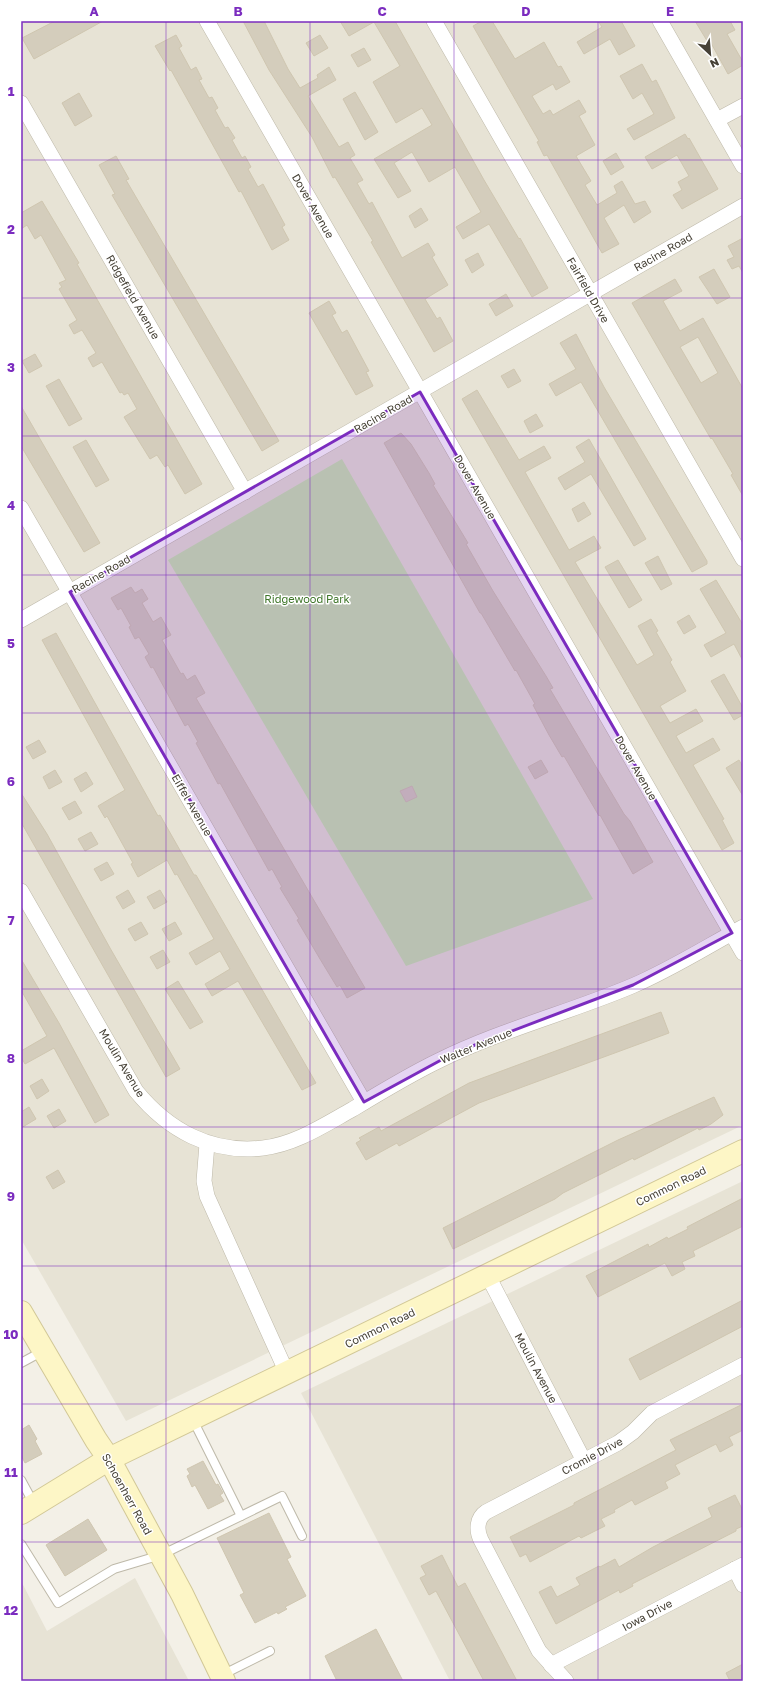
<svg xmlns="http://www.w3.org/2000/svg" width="764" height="1702" viewBox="0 0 764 1702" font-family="'Golos Text',sans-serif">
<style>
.residential{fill:#e7e3d5}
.green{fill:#c8e7b0}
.building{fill:#d4cdbc;stroke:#cfc6b0;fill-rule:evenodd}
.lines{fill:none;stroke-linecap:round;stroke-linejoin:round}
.lane-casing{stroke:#beb9a9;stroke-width:10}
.street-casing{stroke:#beb9a9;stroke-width:16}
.secondary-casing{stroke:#d2c897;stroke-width:24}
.lane{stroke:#fff;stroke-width:8}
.street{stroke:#fff;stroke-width:15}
.secondary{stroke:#fdf6c6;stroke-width:22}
.marked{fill:#7b2cbf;fill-opacity:0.2;stroke:#7b2cbf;stroke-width:3;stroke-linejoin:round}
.grid{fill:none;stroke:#7b2cbf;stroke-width:1;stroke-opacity:0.55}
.labels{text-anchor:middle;stroke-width:3;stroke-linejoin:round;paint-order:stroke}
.street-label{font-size:11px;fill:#464136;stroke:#fff}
.park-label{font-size:11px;fill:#3f762a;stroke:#fff}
.neatline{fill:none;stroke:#7b2cbf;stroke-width:1.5}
.grid-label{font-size:13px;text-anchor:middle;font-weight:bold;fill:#7b2cbf}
</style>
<rect width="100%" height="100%" fill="#f3f0e7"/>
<g class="residential">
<polygon points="21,21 743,21 743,1125 126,1421 21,1239"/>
<polygon points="743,1181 743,1681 450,1681 301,1393"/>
<polygon points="135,1578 189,1681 21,1681 21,1581 47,1631"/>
</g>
<polygon class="green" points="342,459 593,899 406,966 168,560"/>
<g class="building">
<polygon points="55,21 103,21 34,59 22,38"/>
<polygon points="243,21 264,21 288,69 300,88 318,78 317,75 329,67 336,80 308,96 339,147 348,142 355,155 350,158 363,180 357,183 369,204 372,202 402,258 428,243 435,255 432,257 448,285 425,299 437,319 440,317 453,341 434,352 371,242 373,241 335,177 333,178 312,137 269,70"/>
<polygon points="340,21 395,21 484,180 519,239 520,238 548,288 532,297 489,224 463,239 456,227 481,212 455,167 429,182 412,152 394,163 411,191 398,198 374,159 432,125 422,108 396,123 373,82 400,66 374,22 349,36"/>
<polygon points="482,21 492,21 515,59 544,42 558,67 561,66 570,82 556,90 553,84 532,96 543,114 550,110 553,115 579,100 586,112 579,116 595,145 576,156 591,181 585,185 597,205 617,193 614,186 622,181 635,204 645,201 651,212 634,223 624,205 604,218 619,244 602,253 547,155 544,156 537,142 539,141 473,26"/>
<polygon points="598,21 621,21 635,46 619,55 610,39 584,54 577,42 602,27"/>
<polygon points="695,21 730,21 735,30 727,34 743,62 743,65 728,74 711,43 709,44"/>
<polygon points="176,35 182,46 179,48 191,70 196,67 202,79 199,80 209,98 212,97 218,108 215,110 225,128 228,127 235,138 232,140 242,158 245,156 251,167 248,169 258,187 263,184 285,225 282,227 289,240 272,250 241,191 239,192 171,70 170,71 155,46"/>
<polygon points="320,35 328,48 314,56 306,43"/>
<polygon points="364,48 371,60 358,67 351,55"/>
<polygon points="642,64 652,82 656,80 675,118 634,140 627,129 654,114 642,93 633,99 620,76"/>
<polygon points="355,92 378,132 365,140 343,99"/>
<polygon points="79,93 92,116 75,126 62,103"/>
<polygon points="685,134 688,139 689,138 718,189 682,209 673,195 682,190 678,182 689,176 677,155 652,169 645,157"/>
<polygon points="616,153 624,167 611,175 603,161"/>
<polygon points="116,156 129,179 126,180 279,441 262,451 112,195 115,194 99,165"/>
<polygon points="42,201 79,263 77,264 202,484 185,494 168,465 165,467 157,455 150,459 124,417 137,409 128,393 124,395 122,392 120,393 102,362 93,367 88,358 96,353 82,330 74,334 69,325 77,320 59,289 62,287 59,283 66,280 41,235 35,239 27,225 21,229 21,213"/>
<polygon points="421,208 428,220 415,228 409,216"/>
<polygon points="743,238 743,273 739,266 732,269 727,260 734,257 728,246"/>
<polygon points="478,253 484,265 472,273 465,260"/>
<polygon points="714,269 730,297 717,304 699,277"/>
<path d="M675,279L682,291L663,301L680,331L703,318L743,389V496L731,475L733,474L712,438L711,439L632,303ZM698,337L718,373L701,383L680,347Z"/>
<polygon points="506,294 513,306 496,316 489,304"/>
<polygon points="329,301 336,313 332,315 342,333 347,330 369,371 366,372 373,386 356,395 309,313"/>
<polygon points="576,334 604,387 707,561 707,564 692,572 581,382 556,396 549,384 576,369 560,343"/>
<polygon points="35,354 42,366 29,373 22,361"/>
<polygon points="514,369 521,381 508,388 501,376"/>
<polygon points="59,379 82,419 69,426 46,386"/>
<polygon points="477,390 519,460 544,446 551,458 525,472 569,550 594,536 601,548 575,562 637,665 654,655 638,626 651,619 658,631 656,632 672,660 670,662 686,691 660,706 670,723 696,709 703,721 676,736 686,753 713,738 720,750 693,765 724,819 722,820 734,843 722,850 462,399"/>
<polygon points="21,406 100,543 84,552 21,446"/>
<polygon points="536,414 543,426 530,433 524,421"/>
<polygon points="401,433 411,444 429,473 435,484 433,485 468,543 466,544 493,591 546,676 553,688 550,689 624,814 630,821 653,862 633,874 600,815 599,816 564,756 562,757 549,735 533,705 535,704 516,670 515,671 481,613 480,613 384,443"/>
<polygon points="589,439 646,539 634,546 591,474 565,490 558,478 585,462 576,447"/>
<polygon points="86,440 109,480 96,487 73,447"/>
<polygon points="584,502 591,514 578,522 572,509"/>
<polygon points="658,556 672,584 661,590 645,563"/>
<polygon points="618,560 642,600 629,608 605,567"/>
<polygon points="716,580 743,625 743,661 734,644 711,657 704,645 726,633 700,589"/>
<polygon points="131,587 135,593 142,589 148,599 142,603 153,622 161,617 171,635 162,640 181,674 183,673 187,680 195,675 205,693 196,698 365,988 347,998 340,985 337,987 320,959 297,920 299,919 280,888 282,887 272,869 269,871 220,783 218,784 196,743 198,742 188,724 185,726 153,667 151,668 145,657 149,654 139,637 135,639 129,627 131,626 121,608 118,610 111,598"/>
<polygon points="689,615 696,627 684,634 677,622"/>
<polygon points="56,633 158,816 160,815 194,875 196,875 316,1083 302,1090 238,981 212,996 205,984 230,969 220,951 196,965 189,953 214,939 177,874 175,875 167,860 138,877 131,864 133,863 107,816 105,818 98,806 125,790 42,640"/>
<polygon points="724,674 743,708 743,715 734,720 711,681"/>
<polygon points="39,740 46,752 33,759 26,747"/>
<polygon points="541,760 548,772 535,779 528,767"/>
<polygon points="739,760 743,767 743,796 726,768"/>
<polygon points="55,770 62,782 49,789 43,777"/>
<polygon points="86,772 93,784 81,792 74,779"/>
<polygon points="412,786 417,797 406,802 400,791"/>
<polygon points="21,793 47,834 110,948 180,1069 166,1077 21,822"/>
<polygon points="75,801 82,813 69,820 62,808"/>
<polygon points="91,832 98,844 85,851 78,839"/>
<polygon points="107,862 114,874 101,881 94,869"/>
<polygon points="128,890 135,902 123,909 116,897"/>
<polygon points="160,890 167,902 154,909 147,897"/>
<polygon points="141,922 148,934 135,941 128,929"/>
<polygon points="175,922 182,934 169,941 162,929"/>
<polygon points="163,950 170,962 157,969 150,957"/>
<polygon points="21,959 59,1023 109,1115 95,1123 54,1048 25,1064 21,1057 21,1051 47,1036 21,990"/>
<polygon points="178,981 203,1022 190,1029 165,989"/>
<polygon points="661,1012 669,1033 479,1103 399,1146 397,1143 366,1160 356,1143 361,1140 359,1138 379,1127 381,1131 469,1083"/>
<polygon points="42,1079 49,1091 37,1099 30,1086"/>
<polygon points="714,1097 723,1115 711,1124 699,1130 698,1128 634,1160 633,1158 563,1193 555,1199 453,1249 443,1228 618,1140"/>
<polygon points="29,1107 36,1119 21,1128 21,1112"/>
<polygon points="59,1109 66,1121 54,1128 47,1116"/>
<polygon points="58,1170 65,1182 53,1189 46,1177"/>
<polygon points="743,1198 743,1226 693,1251 695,1256 682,1262 685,1269 672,1276 665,1263 598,1297 586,1276 648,1244 649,1247 667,1237 668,1239 688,1229 687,1227"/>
<polygon points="743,1300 743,1326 640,1380 629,1359"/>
<polygon points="743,1404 743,1430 729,1437 733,1445 720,1452 716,1444 675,1465 680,1474 665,1482 668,1488 635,1505 632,1500 614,1510 615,1512 601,1519 605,1526 581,1538 579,1536 530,1562 526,1554 520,1557 510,1537 574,1505 574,1503 676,1450 670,1440"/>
<polygon points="29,1425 37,1439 35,1441 42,1454 25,1463 21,1455 21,1430"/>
<polygon points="203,1461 216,1485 218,1484 223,1493 220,1495 224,1501 208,1509 195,1485 192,1487 187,1476 190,1474 187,1469"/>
<polygon points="735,1495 743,1511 743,1526 736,1529 736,1531 632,1584 633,1586 620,1593 619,1590 556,1624 539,1592 551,1586 557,1597 580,1585 576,1578 599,1566 600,1567 615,1559 619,1567 653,1547 712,1517 708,1508"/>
<polygon points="269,1513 291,1557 287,1559 306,1596 285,1607 287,1609 278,1614 277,1612 255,1623 240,1595 244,1593 217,1538"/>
<polygon points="88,1519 107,1550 65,1576 46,1545"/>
<polygon points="442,1555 458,1587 465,1583 517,1681 484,1681 436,1591 429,1595 420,1578 426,1575 421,1566"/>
<polygon points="376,1629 403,1681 337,1681 325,1656"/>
<polygon points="743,1664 743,1681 730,1681 726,1673"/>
</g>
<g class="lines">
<defs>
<g id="lane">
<polyline points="21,1363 43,1351"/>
<polyline points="193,1420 241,1516"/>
<polyline points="21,1480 34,1504"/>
<polyline points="21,1544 58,1603 114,1569 161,1555 282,1496 302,1536"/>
<polyline points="222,1675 270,1651"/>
</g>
<g id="street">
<polyline points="207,21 743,953"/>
<polyline points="434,21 743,559"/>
<polyline points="660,21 743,166"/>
<polyline points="21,103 245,492"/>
<polyline points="717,120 743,106"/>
<polyline points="21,508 364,1102"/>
<polyline points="21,620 743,206"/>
<path d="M21,891L136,1091C168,1130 211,1154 263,1148C296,1144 324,1125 353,1109C381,1092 409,1075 438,1061C500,1030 568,1013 632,986C670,970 706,947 743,927"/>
<polyline points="207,1144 204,1181 207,1196 287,1373"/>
<polyline points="488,1276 584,1461"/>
<polyline points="735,1569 743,1585"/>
<polyline points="551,1665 743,1565"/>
<path d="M566,1681L539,1651L481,1540C476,1530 477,1518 486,1512L618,1443L633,1432L652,1413L743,1365"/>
</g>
<g id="secondary">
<polyline points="21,1312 96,1440 109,1459 182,1594 224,1681"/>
<polyline points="21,1513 109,1459 743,1151"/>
</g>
</defs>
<use href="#lane" class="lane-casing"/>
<use href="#street" class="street-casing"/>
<use href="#secondary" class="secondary-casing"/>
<use href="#lane" class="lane"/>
<use href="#street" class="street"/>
<use href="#secondary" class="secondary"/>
</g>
<path class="marked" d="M420,392L732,933L633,985L454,1053L364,1102L70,592Z"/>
<path class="grid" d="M166,21V1681M310,21V1681M454,21V1681M598,21V1681M21,160H743M21,298H743M21,436H743M21,575H743M21,713H743M21,851H743M21,989H743M21,1127H743M21,1266H743M21,1404H743M21,1542H743"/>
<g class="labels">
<g class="street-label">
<text transform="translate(313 206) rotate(60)" y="4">Dover Avenue</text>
<text transform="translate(663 252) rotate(-30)" y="4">Racine Road</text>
<text transform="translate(588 290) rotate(60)" y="4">Fairfield Drive</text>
<text transform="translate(133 297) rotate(60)" y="4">Ridgefield Avenue</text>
<text transform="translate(383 414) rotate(-30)" y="4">Racine Road</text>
<text transform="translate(475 487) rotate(60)" y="4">Dover Avenue</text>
<text transform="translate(101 574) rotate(-30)" y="4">Racine Road</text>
<text transform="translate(636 768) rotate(60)" y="4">Dover Avenue</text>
<text transform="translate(192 805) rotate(60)" y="4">Eiffel Avenue</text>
<text transform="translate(476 1046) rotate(-22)" y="4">Walter Avenue</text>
<text transform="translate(122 1063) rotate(59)" y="4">Moulin Avenue</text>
<text transform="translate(671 1186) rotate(-26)" y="4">Common Road</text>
<text transform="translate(380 1328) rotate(-26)" y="4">Common Road</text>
<text transform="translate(536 1368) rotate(62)" y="4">Moulin Avenue</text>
<text transform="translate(592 1456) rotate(-28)" y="4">Cromie Drive</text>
<text transform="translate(127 1494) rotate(61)" y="4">Schoenherr Road</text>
<text transform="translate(647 1615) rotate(-28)" y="4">Iowa Drive</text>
</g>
<g class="park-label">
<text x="307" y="603">Ridgewood Park</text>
</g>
</g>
<rect width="764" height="1702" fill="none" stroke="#ffffff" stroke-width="44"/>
<g transform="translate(710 54) rotate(154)" stroke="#ffffff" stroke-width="3" paint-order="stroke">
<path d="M0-3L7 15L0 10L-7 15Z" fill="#464136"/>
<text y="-6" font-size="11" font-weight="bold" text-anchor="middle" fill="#464136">N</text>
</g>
<rect x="22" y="22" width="720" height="1658" class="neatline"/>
<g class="grid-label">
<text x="94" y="16">A</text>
<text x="238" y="16">B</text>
<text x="382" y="16">C</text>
<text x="526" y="16">D</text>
<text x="670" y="16">E</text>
<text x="11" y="96">1</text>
<text x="11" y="234">2</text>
<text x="11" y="372">3</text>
<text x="11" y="510">4</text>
<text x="11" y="648">5</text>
<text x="11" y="786">6</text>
<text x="11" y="925">7</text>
<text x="11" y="1063">8</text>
<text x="11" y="1201">9</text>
<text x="11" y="1339">10</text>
<text x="11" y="1477">11</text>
<text x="11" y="1615">12</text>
</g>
</svg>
